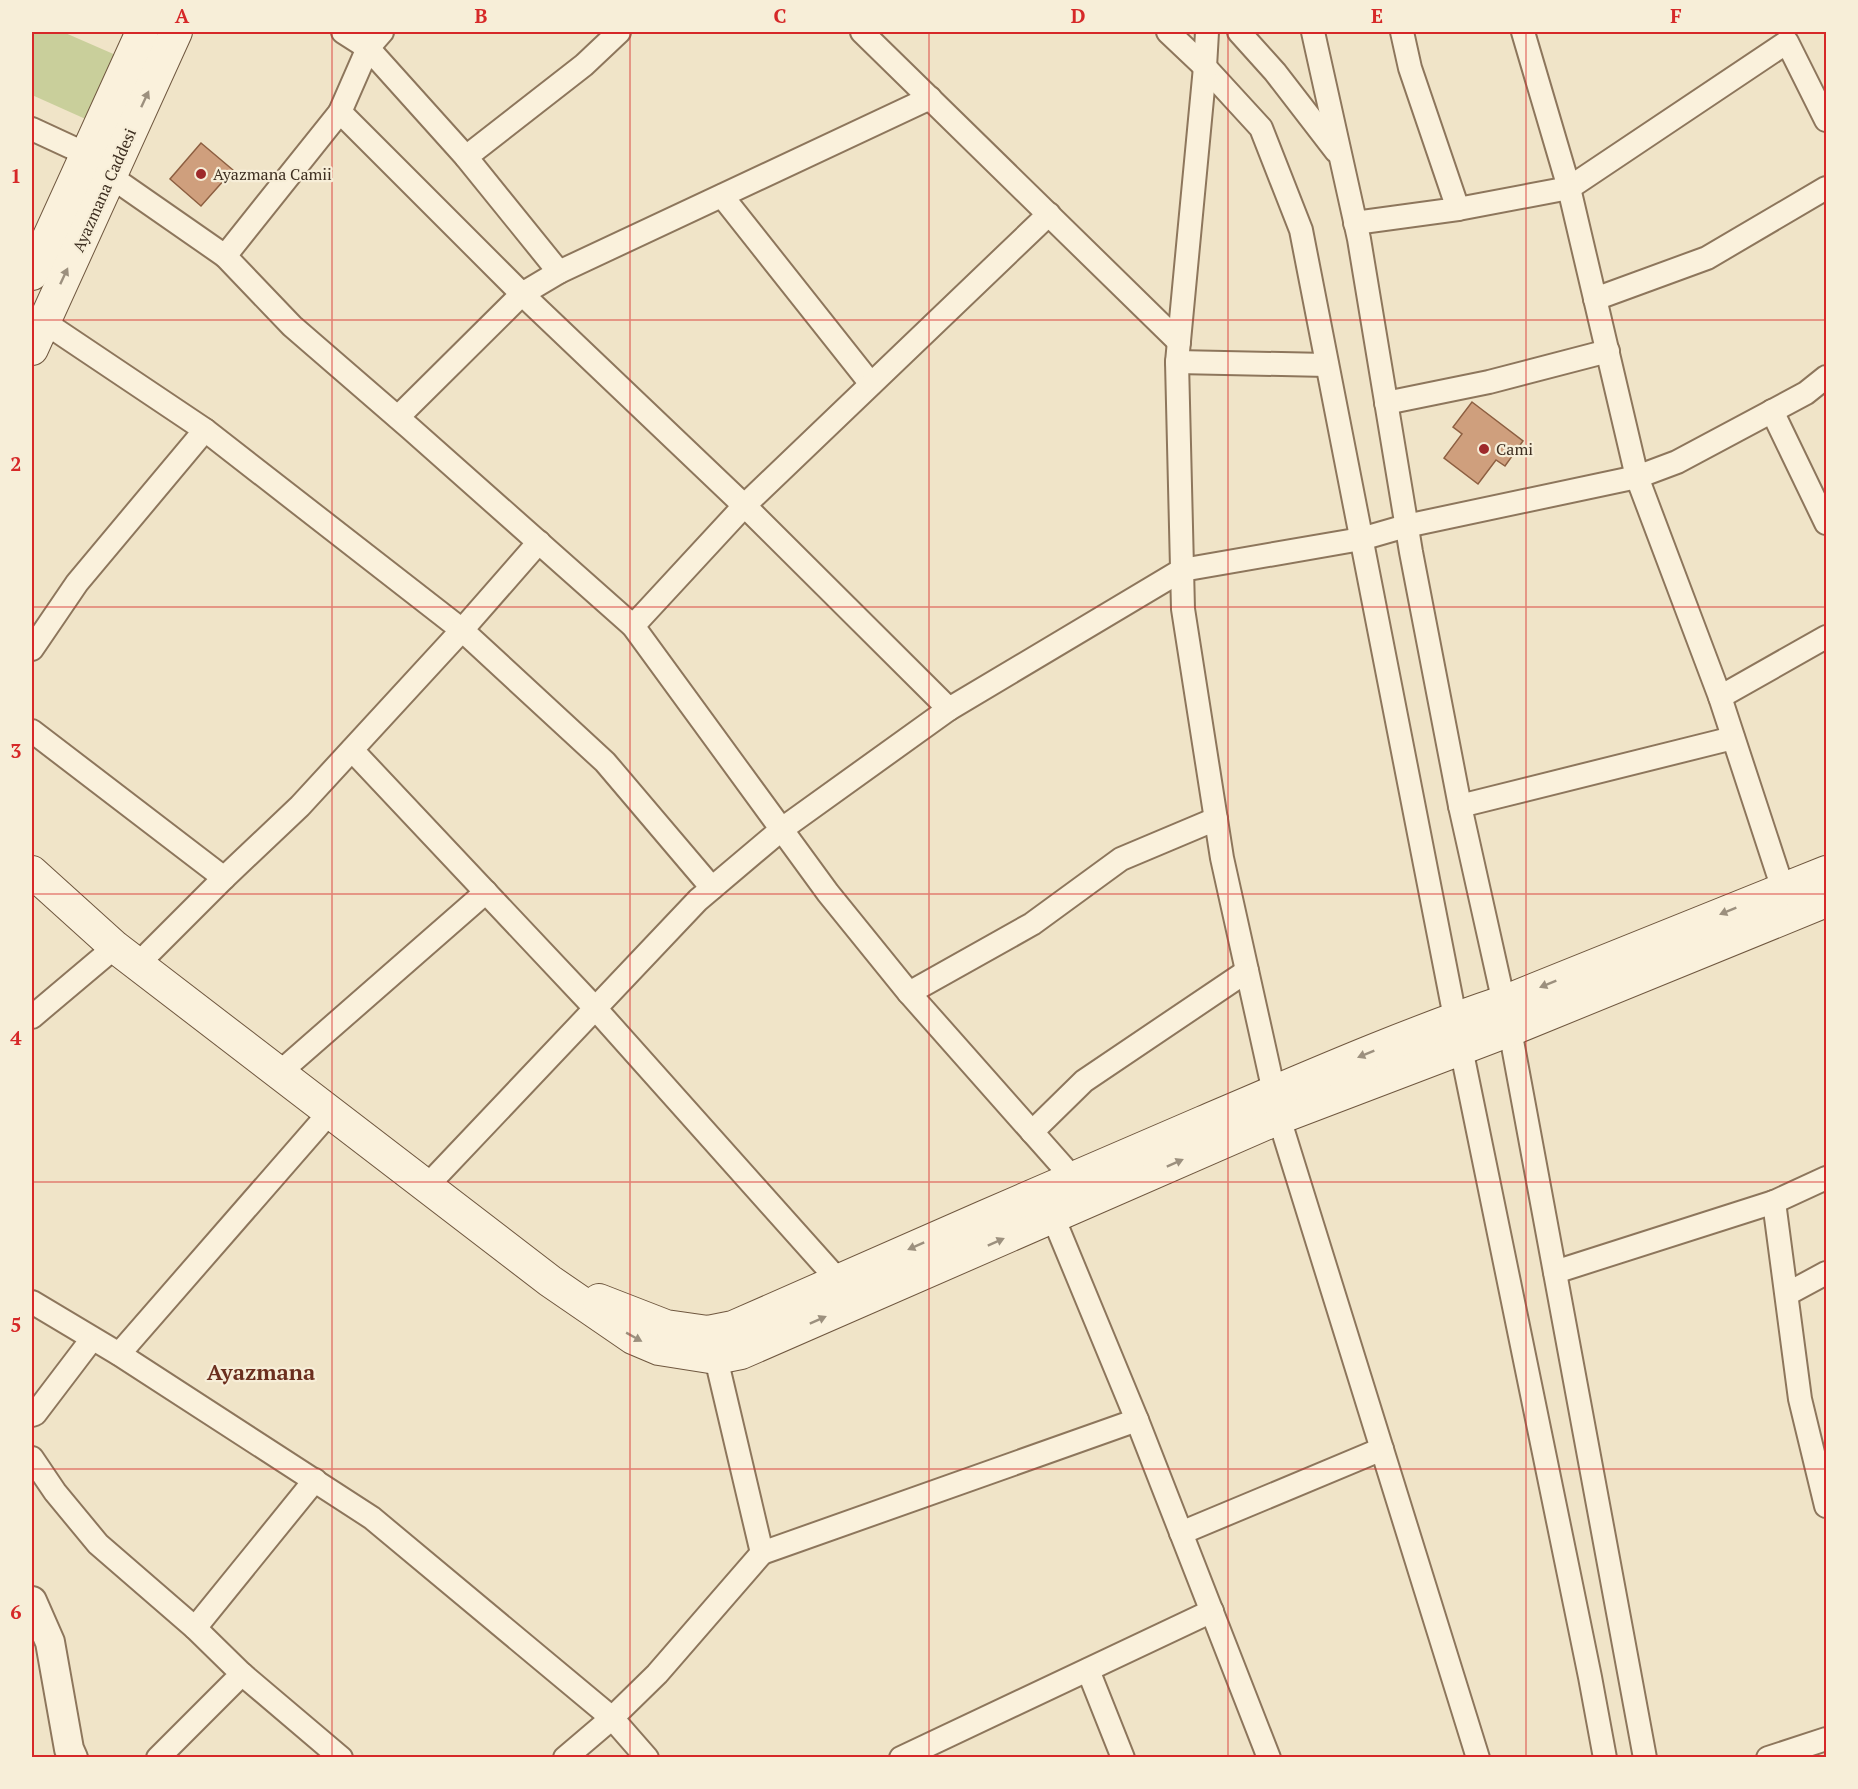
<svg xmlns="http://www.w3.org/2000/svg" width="1858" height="1789" viewBox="0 0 1858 1789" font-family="'PT Serif',serif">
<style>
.green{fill:#c9cf9b}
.building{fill:#cf9f7d;stroke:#8d5f41;stroke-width:1.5}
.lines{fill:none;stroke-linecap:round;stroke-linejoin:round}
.minor-casing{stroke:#8d765c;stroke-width:26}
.tertiary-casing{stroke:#8d765c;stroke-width:32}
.secondary-casing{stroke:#6f573f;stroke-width:34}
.minor{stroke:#faf1dc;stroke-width:22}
.tertiary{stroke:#faf1dc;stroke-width:28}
.secondary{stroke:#faf1dc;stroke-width:32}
.oneway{fill:#9c907e}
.grid{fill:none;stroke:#d62828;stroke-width:1.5;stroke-opacity:0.55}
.poi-dot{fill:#9e2a2b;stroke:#f7eed8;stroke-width:2}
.labels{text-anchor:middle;stroke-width:4.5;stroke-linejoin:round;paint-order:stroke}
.poi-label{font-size:16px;fill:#3d2e20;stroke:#f7eed8;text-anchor:start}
.street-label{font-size:16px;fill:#3d2e20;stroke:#f7eed8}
.district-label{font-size:22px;font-weight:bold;fill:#6b2e1e;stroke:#f7eed8}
.neatline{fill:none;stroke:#d62828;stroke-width:2}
.grid-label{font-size:20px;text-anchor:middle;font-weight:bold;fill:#d62828}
</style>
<rect width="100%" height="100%" fill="#f0e4c8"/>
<polygon class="green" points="32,32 63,32 118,56 90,121 32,95"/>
<g class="building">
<polygon points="201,143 233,170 201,206 170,179"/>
<polygon points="1472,402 1523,441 1505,466 1496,460 1478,484 1444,458 1462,434 1453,427"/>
</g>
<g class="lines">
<defs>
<g id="minor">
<polyline points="343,32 368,48 382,32"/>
<polyline points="619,32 584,65 466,157 559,272 930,98"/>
<polyline points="862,32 1179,342"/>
<polyline points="1168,32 1205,67 1261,128 1301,230 1461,1048 1590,1677 1605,1758"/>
<polyline points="1207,32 1205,67 1177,362 1183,609 1222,858 1274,1092"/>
<polyline points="1239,32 1275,72 1336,151"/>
<polyline points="1313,32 1359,239 1411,552 1460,806 1510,1030 1645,1758"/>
<polyline points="340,112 368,48 466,157"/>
<polyline points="1826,120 1787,42 1569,188 1637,477 1677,462 1806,393 1826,377"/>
<polyline points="32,129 86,154"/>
<polyline points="110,176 225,256 340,112 522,294 559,272"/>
<polyline points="722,196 871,384"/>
<polyline points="1458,209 1569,188 1523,32"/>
<polyline points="1355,223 1458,209 1410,68 1402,32"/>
<polyline points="225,256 292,326 411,429 633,626 828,893 909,993 1072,1177"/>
<polyline points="1595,299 1707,258 1826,188"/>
<polyline points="44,322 205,430 462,630 605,762 712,888"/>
<polyline points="1177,362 1327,365"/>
<polyline points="1386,403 1489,382 1608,351"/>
<polyline points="1772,411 1826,523"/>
<polyline points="398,417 522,294 753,514 949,709 1182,570 1361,539 1406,526 1637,477 1720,697 1783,889"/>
<polyline points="633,626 744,506 1049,214"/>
<polyline points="32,649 77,583 205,430"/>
<polyline points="1720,697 1826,637"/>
<polyline points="32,731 224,878"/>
<polyline points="352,750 595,1008 838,1280"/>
<polyline points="1460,806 1733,738"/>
<polyline points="138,964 224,878 300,806 462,630 539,542"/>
<polyline points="909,993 1032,924 1121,859 1216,819"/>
<polyline points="32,1017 115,947"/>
<polyline points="279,1073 486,892"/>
<polyline points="1279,1118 1478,1758"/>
<polyline points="1032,1132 1084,1081 1247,971"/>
<polyline points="427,1186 698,900 782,829 949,709"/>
<polyline points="1774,1202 1800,1399 1826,1506"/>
<polyline points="1053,1217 1137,1420 1269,1758"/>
<polyline points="1555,1272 1774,1202 1826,1178"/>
<polyline points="1787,1294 1826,1273"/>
<polyline points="32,1302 119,1354 372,1518 612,1718 647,1758"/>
<polyline points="119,1354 330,1112"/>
<polyline points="716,1358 762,1553 1137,1420"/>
<polyline points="32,1415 35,1414 92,1339"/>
<polyline points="32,1458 55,1492 98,1544 195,1628"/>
<polyline points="1181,1533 1382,1449"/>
<polyline points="1088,1670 1123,1758"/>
<polyline points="242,1674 341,1758"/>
<polyline points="158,1758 242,1674 195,1628 315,1480"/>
<polyline points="565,1758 612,1718 657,1674 762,1553"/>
<polyline points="901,1758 1212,1611"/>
<polyline points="1768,1758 1826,1739"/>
</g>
<polyline id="tertiary" points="32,1601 50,1642 69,1749 73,1758"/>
<g id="secondary">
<polyline points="32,274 142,32"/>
<polyline points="32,349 176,32"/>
<polyline points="32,872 115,947 550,1281 633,1338 659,1349 716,1358 741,1353 1279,1118 1510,1030 1826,901"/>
<path d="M599,1300L666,1326L708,1332L733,1327C889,1258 1046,1189 1203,1122C1302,1080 1401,1036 1503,1002L1826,872"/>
</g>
</defs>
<use href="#minor" class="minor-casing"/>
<use href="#tertiary" class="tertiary-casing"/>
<use href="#secondary" class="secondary-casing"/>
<use href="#minor" class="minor"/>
<use href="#tertiary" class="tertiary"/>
<use href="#secondary" class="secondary"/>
</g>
<defs><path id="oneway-solid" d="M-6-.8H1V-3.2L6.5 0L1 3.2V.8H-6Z" transform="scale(1.5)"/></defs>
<g class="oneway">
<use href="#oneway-solid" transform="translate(145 99) rotate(-65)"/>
<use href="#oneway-solid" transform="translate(64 276) rotate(-65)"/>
<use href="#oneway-solid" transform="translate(1728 911) rotate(158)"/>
<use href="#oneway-solid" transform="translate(1548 984) rotate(158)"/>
<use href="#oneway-solid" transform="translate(1366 1054) rotate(158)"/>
<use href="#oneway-solid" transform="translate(1175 1163) rotate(-24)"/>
<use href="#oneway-solid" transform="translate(996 1242) rotate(-24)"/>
<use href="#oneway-solid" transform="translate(916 1246) rotate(156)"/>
<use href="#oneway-solid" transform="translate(818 1320) rotate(-24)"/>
<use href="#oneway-solid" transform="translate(634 1337) rotate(29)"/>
</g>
<path class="grid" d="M332,32V1758M630,32V1758M929,32V1758M1228,32V1758M1526,32V1758M32,320H1826M32,607H1826M32,894H1826M32,1182H1826M32,1469H1826"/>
<g class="poi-dot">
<circle cx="201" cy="174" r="6"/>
<circle cx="1484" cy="449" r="6"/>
</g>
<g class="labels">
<g class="poi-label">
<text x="213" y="180">Ayazmana Camii</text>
<text x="1496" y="455">Cami</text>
</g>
<g class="street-label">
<text transform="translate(104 190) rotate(-66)" y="6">Ayazmana Caddesi</text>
</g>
<g class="district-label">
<text x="261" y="1380">Ayazmana</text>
</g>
</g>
<rect width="1858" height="1789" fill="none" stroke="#f7eed8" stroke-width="66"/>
<rect x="33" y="33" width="1792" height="1723" class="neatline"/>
<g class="grid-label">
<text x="182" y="23">A</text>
<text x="481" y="23">B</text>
<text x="780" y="23">C</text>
<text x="1078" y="23">D</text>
<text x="1377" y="23">E</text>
<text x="1676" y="23">F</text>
<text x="16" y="183">1</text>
<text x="16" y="471">2</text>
<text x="16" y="758">3</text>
<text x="16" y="1045">4</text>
<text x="16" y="1332">5</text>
<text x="16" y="1619">6</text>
</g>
</svg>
